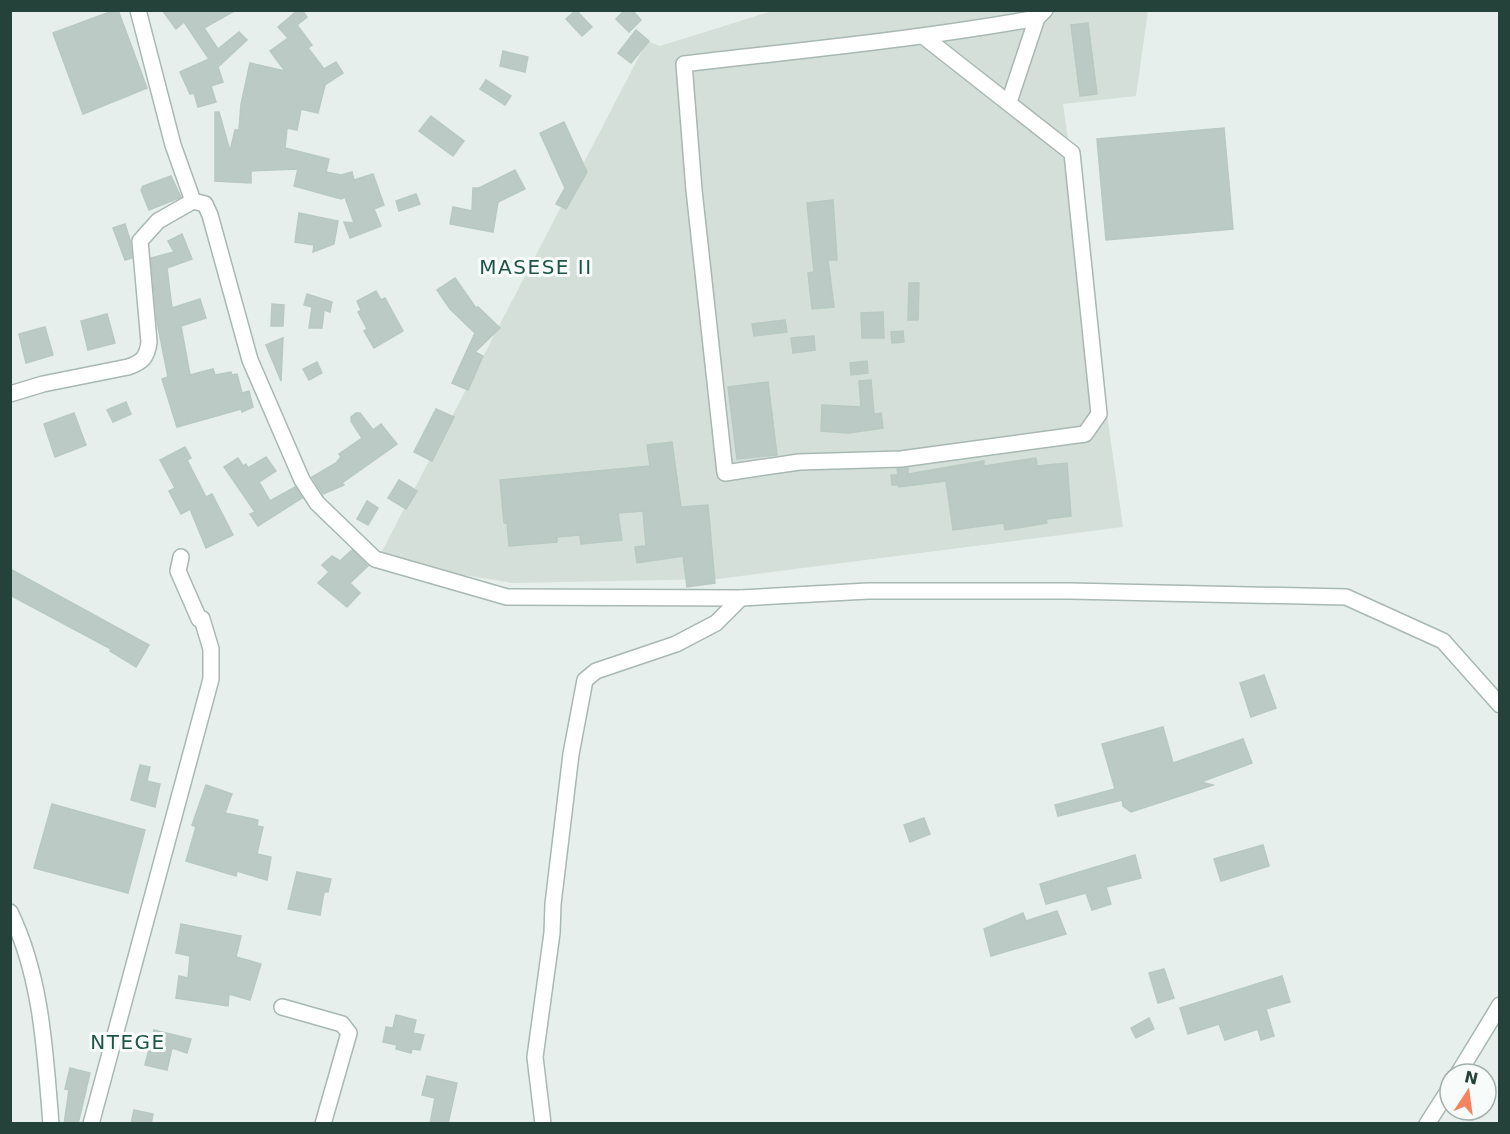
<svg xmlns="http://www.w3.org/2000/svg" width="1510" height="1134" viewBox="0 0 1510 1134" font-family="'DejaVu Sans',sans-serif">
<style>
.built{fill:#d4dfda}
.building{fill:#bbcac4;stroke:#b8c9c2;stroke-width:1.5}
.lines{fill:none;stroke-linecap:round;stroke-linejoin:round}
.street-casing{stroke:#a8b8b2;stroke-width:18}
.street{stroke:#fff;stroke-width:15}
.labels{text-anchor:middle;stroke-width:6;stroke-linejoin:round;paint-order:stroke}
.quarter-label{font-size:20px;letter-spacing:1.5px;fill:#1f5548;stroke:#f7fbf9}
</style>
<rect width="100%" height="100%" fill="#e6efeb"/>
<polygon class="built" points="772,11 1148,11 1136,96 1063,104 1123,527 718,579 513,583 377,561 647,41 660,46"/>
<g class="building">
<polygon points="115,10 118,10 147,88 83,114 53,33"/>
<polygon points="162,10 236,10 204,28 218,49 239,32 247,40 218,67 223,82 211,86 216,102 198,107 194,93 190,94 180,72 209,59 184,22 176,29"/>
<polygon points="298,10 302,10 307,17 297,25 312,45 308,48 324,69 336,62 343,73 325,85 318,113 301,109 297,130 287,128 285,148 329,159 326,172 341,175 352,172 354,180 373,174 384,205 374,209 381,226 350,238 344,222 354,223 345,197 341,199 294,186 298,169 251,171 251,183 215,181 215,112 219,112 230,151 235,130 239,130 241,104 250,63 285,71 270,51 288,38 278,27"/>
<polygon points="576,10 592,27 582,36 566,19"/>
<polygon points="625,10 632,10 641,20 629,32 616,19"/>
<polygon points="1088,23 1097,94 1080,96 1071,25"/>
<polygon points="636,30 649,41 631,63 618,53"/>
<polygon points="503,51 528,57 525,72 500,66"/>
<polygon points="486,80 511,96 505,105 480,89"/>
<polygon points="431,116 464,141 453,156 419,131"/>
<polygon points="564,122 587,172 566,209 556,204 565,188 540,133"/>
<polygon points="1224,128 1233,229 1106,240 1097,139"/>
<polygon points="515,170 525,189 498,202 493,232 450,224 453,207 472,211 473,188 479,188"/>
<polygon points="171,176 181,197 149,210 141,190 143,186"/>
<polygon points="416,194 420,204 399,211 396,201"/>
<polygon points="833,200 837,260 828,260 834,307 812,309 808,273 814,272 807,203"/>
<polygon points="299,213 338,221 334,244 313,252 314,245 295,242"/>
<polygon points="125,224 130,240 132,258 125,260 113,228"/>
<polygon points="182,234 192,259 167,268 172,308 200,299 206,318 181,326 190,375 213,369 215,375 231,372 232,375 237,374 242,393 249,391 253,407 242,412 241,409 177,427 162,379 168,377 157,322 151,258 174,252 168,241"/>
<polygon points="455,278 476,308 478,307 500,328 475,352 483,356 468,390 452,383 475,333 450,309 437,290"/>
<polygon points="909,283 919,283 918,320 908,320"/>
<polygon points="376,291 381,300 385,298 403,331 374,348 364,331 367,329 358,312 361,310 357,301"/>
<polygon points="307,294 332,302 330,312 324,310 322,328 309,328 312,307 304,305"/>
<polygon points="272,304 284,305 283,326 271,326"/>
<polygon points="883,312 884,338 862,338 861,313"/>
<polygon points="107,314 115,343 88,350 81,321"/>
<polygon points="785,320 787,332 754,336 752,324"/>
<polygon points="45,327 53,355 26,363 19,334"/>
<polygon points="903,331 904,342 892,343 891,332"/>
<polygon points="814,336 815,350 793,353 791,338"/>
<polygon points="283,338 281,381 266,345"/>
<polygon points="867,361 868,373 851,375 850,363"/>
<polygon points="317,362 322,373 309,380 303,369"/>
<polygon points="871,380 874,414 881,413 883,428 848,433 821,431 822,405 861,407 859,381"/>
<polygon points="768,382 777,455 737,459 728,387"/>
<polygon points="126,402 131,414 113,422 107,410"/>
<polygon points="436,409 454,417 432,461 414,452"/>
<polygon points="74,413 86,445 55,457 44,424"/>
<polygon points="356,413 360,413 373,430 381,424 397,444 342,483 344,485 323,494 312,477 336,463 341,457 339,454 362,438 351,421 351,417"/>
<polygon points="672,442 681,507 708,505 715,583 687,587 683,556 637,563 635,547 646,546 643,511 618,513 622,540 581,544 580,535 557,537 557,542 509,546 507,523 504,523 500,480 650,466 647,445"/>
<polygon points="185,447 191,458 187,460 206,497 212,494 233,535 206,548 190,509 181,514 169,491 175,488 160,460"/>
<polygon points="266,457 276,471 259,482 270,501 295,487 302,498 258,526 250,514 255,512 224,467 238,458 243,466 246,464 248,468"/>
<polygon points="1036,458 1037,466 1067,463 1071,516 1046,519 1047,523 1005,530 1004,523 953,530 946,481 899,487 899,485 892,485 891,475 898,475 897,469 908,468 908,474 984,461 984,466"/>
<polygon points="399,480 417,491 406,509 388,498"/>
<polygon points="367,501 378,508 368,525 357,519"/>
<polygon points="352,550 368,566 350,583 360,593 347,607 318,583 329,572 322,565 332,556 340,561"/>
<polygon points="10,569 149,645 136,667 110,651 111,649 10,595"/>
<polygon points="1264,675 1276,708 1251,717 1240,683"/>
<polygon points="1163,727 1173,763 1243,739 1252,763 1201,782 1213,785 1131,812 1123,806 1122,800 1058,816 1055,805 1115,789 1102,744"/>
<polygon points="140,765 150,767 147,781 160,784 155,807 131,800"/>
<polygon points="206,785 232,794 225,813 258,820 257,826 263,827 257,854 271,857 267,880 237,871 236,876 186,861 196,827 192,825"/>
<polygon points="52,804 145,830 128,893 34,868"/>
<polygon points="924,818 930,834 910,842 904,825"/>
<polygon points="1263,845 1269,866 1221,881 1214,859"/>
<polygon points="1135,855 1141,878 1106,887 1111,904 1092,910 1086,893 1046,904 1040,884"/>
<polygon points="297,872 331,879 328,892 324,892 320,915 288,909"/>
<polygon points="1057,911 1066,934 991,956 984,929 1023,913 1026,921"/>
<polygon points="181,924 241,936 236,957 261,964 250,1000 229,994 228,1006 176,998 179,976 188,978 190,956 176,953"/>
<polygon points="1164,969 1174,998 1158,1003 1149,973"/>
<polygon points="1282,976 1290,1002 1266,1009 1274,1036 1261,1040 1258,1029 1225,1040 1219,1024 1188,1034 1180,1008"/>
<polygon points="396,1015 416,1020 413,1033 424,1035 420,1050 412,1049 411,1053 396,1049 397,1045 383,1042 386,1027 393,1028"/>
<polygon points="1149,1018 1154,1029 1136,1038 1131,1028"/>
<polygon points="154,1030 191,1039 187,1053 172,1048 167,1070 145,1065"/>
<polygon points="70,1068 90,1073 78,1124 64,1124 69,1090 65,1089"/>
<polygon points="427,1076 457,1083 448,1124 430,1124 435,1098 422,1095"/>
<polygon points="134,1110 153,1114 151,1124 131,1124"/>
</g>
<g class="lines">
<defs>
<g id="street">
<path d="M923,36L1072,153L1099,414L1085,434L901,459L799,462L725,473L694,190L684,64C802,50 920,39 1037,18L1045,10"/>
<polyline points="1009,102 1037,18"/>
<polyline points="193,201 205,204 210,215 250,360 302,480 317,503 375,559 507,597 741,598 868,591 1070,591 1346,597 1443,641 1500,705"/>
<path d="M10,394L43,384L128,367C143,362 147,357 149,342L140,241L158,221L193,201L173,145L138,10"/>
<path d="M10,912C42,978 45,1052 51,1124"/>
<polyline points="282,1007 342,1024 349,1033 323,1124"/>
<polyline points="1458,1074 1500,1005"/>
<polyline points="91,1124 211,679 211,649 202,619 199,619 178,571 181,557"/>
<polyline points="543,1124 535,1057 552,933 553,904 571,754 585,680 596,671 676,644 716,623 741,598"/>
<polyline points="1427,1124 1450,1088"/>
</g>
</defs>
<use href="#street" class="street-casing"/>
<use href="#street" class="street"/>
</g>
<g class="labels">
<g class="quarter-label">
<text x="536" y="274">MASESE II</text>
<text x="128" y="1049">NTEGE</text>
</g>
</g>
<rect width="1510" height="1134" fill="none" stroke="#24423a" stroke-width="24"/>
<g transform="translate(1468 1092) rotate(13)"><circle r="28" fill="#f7fbf9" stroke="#a3b1ad" stroke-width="1.5"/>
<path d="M0-4.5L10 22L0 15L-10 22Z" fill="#f4845f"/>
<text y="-9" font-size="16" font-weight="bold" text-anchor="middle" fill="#24423a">N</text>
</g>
</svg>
